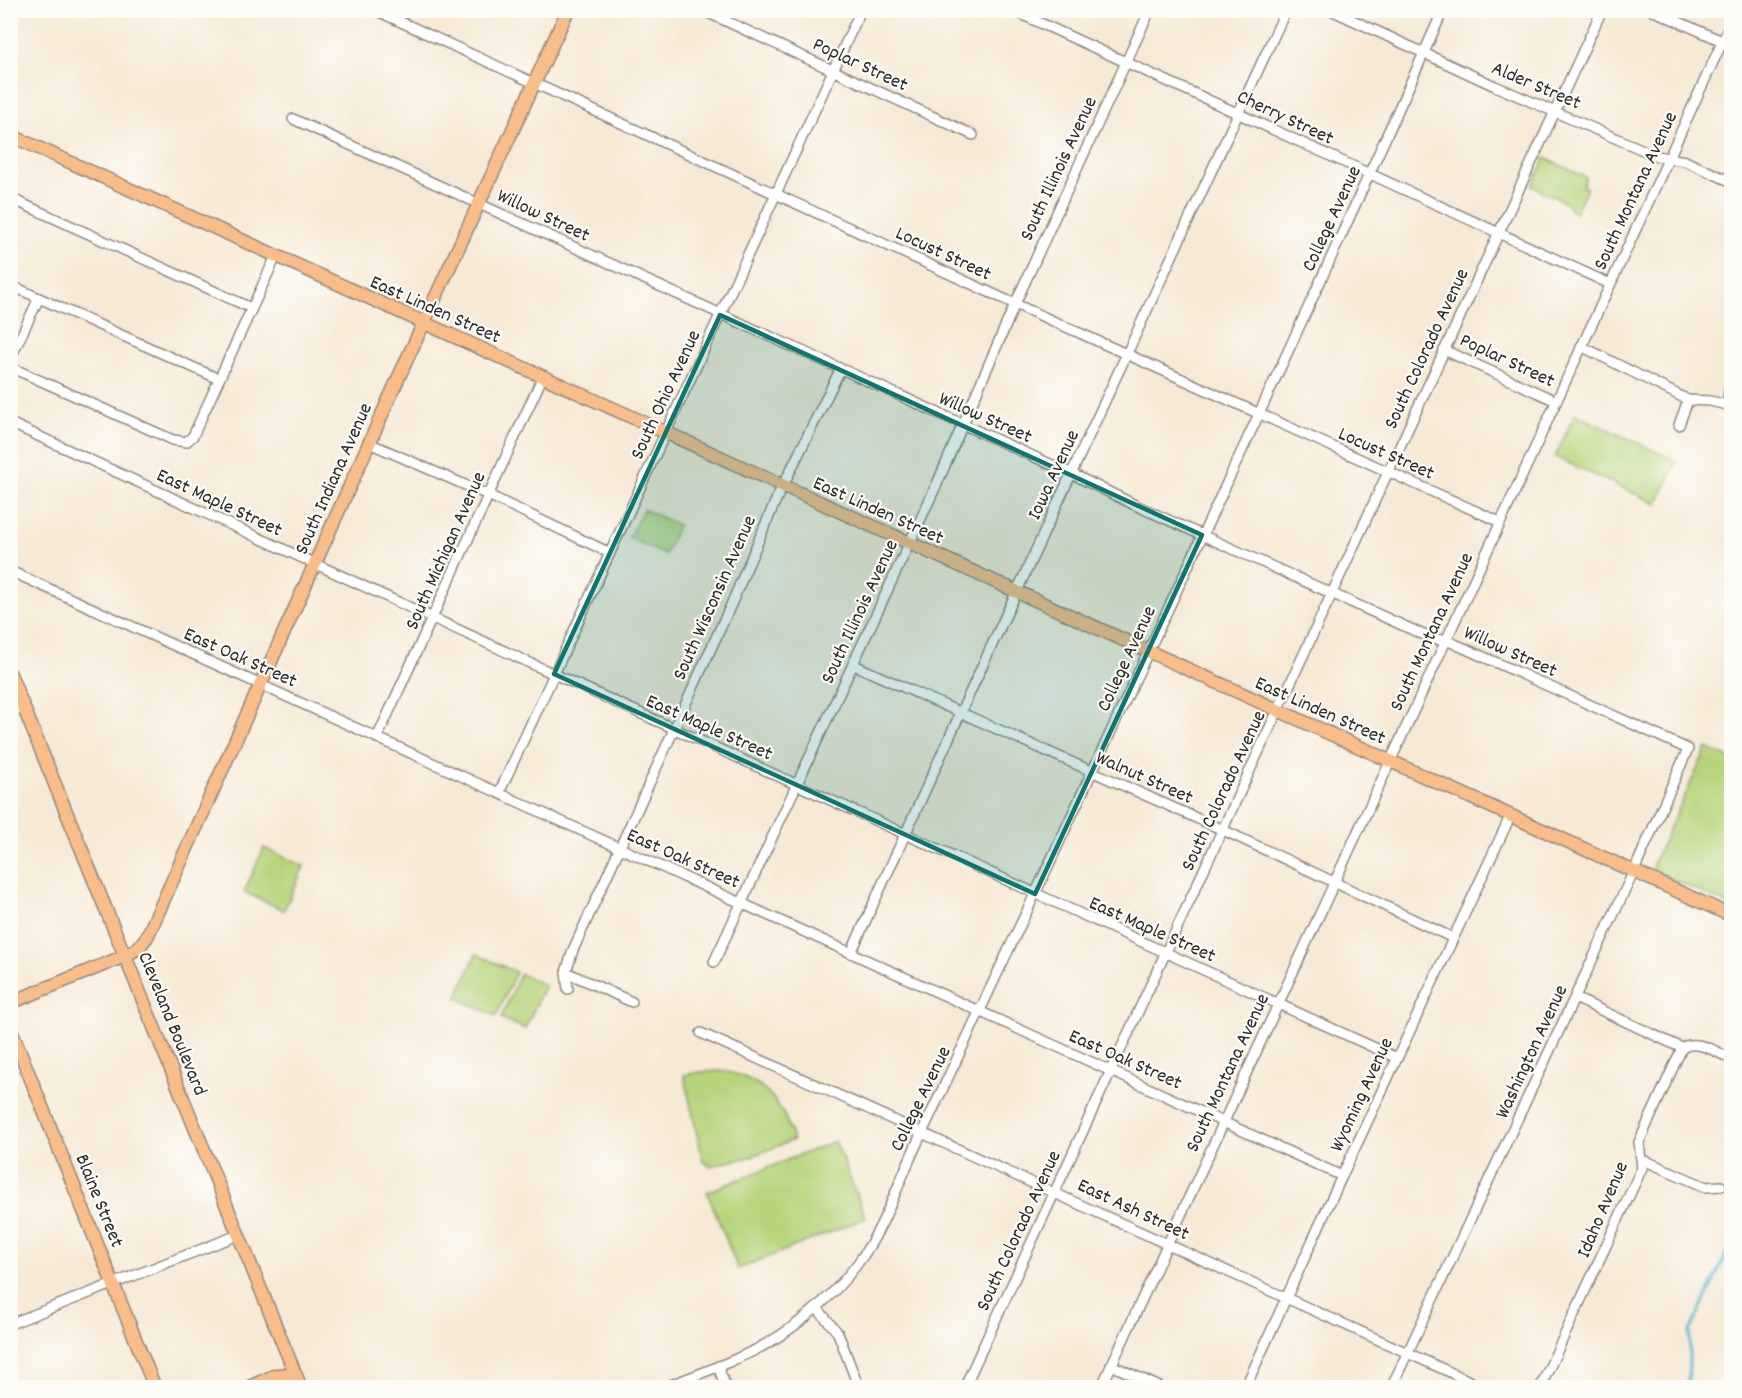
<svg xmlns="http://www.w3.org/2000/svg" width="1742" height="1398" viewBox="0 0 1742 1398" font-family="Dekko,sans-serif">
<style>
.green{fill:#b6d47a;stroke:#708052;stroke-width:1.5}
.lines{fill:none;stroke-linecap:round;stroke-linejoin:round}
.stream{stroke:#4bb4ca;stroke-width:3}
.minor-casing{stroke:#908a80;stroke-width:12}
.major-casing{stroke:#908a80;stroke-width:15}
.minor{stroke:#fff;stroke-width:9}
.major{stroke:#f8bd89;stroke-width:12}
.marked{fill:#0f766e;fill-opacity:0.2;stroke:#0f766e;stroke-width:4.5;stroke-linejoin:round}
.labels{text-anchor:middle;stroke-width:4.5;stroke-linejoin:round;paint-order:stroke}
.street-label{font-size:20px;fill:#2b2b2b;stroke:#fdfcf7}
</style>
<rect width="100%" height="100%" fill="#fdfcf7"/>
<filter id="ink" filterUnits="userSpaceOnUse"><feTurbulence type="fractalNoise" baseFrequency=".0167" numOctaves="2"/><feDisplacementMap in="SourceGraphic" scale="12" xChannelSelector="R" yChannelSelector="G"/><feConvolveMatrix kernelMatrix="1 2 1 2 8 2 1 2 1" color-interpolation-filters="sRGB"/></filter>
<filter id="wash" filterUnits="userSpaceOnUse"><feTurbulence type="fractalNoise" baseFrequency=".008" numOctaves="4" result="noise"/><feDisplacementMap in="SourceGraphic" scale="24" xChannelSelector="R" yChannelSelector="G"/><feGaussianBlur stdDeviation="1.35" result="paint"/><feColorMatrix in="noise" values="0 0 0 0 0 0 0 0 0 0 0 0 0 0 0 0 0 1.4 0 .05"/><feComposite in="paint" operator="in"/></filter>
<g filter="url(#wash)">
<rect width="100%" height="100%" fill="#f6e9d5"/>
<g class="green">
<polygon points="1545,158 1586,177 1582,186 1587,188 1575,212 1570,210 1567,203 1532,186"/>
<polygon points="1575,414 1677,461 1657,504 1555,457"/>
<polygon points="643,509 678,525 665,555 629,538"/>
<polygon points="1707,748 1731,759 1731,906 1654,871 1652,866"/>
<polygon points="264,848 304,866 284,910 244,892"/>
<polygon points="476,954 516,972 496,1016 457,998"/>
<polygon points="520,974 545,985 525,1029 501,1018"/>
<path d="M723,1071C764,1079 782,1101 793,1140L750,1157L710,1166L703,1162L684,1075L699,1072Z"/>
<polygon points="835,1141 866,1218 738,1269 707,1192"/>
</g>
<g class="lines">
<polyline class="stream" points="1688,1388 1690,1331 1732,1242"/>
</g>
</g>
<g filter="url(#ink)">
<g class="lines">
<defs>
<g id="minor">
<polyline points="375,10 1015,304 1500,522"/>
<polyline points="702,10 973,135"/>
<polyline points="1012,10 1610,284"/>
<polyline points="1331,10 1495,86 1657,156 1685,161 1732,182"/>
<polyline points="1652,10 1722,41"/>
<polyline points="293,119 1072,474 1135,505 1433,639 1446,640 1688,749 1634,871 1391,1388"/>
<polyline points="10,198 251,308"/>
<polyline points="10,285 219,379"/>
<polyline points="1581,346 1688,400 1710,401 1732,406"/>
<polyline points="1444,350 1556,401"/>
<polyline points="10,359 39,298"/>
<polyline points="10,367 173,440 186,442 193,436 276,256"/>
<polyline points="1727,405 1732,370"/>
<polyline points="10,423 554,674 1397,1058"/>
<polyline points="1679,425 1688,400"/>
<polyline points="369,443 488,495 610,553"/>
<polyline points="10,571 1342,1176"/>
<polyline points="854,665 1223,830 1453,938"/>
<polyline points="10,713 23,708"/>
<polyline points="377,738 542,378"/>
<polyline points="499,793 861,10"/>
<polyline points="851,953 960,714 1286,10"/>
<polyline points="714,962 937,484 1015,304 1150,10"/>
<polyline points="566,972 632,1002"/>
<polyline points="568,989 566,972 573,950 730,607 776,500 840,370"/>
<polyline points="1575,998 1682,1048"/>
<polyline points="701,1033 1485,1388"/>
<polyline points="1642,1161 1648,1162 1706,1187 1721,1186"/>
<polyline points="817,1308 838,1333 859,1388"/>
<polyline points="10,1324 238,1235"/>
<polyline points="1111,1365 1162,1388"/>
<polyline points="718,1366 726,1388"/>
<path d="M663,1388C688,1378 714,1369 738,1358C784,1339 829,1302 858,1263C885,1227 899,1180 919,1139C961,1051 1003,963 1044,875C1178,587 1314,300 1443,10"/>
<polyline points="964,1388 1602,10"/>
<polyline points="1101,1388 1732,21"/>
<polyline points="1245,1388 1342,1176 1510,817"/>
<path d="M1540,1388L1642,1168L1639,1142L1682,1048C1696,1038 1718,1053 1732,1059"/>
</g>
<g id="major">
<polyline points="10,135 1732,916"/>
<polyline points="10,674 301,1388"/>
<polyline points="10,1003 125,956 138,948 147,937 402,370 568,10"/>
<polyline points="10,1027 155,1388"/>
<polyline points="247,1388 276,1375 295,1374"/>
<polyline points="277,1388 295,1374"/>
</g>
</defs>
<use href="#minor" class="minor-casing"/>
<use href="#major" class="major-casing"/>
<use href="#minor" class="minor"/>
<use href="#major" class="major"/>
</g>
</g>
<path class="marked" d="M720,315L1202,535L1035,894L554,674Z"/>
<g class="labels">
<g class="street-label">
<text transform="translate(861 63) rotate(25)" y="7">Poplar Street</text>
<text transform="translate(1537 84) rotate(23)" y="7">Alder Street</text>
<text transform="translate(1286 116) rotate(25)" y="7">Cherry Street</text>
<text transform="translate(1057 168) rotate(-65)" y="7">South Illinois Avenue</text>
<text transform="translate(1634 190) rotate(-65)" y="7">South Montana Avenue</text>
<text transform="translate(544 214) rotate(25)" y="7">Willow Street</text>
<text transform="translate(1330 218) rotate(-65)" y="7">College Avenue</text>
<text transform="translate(944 252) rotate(25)" y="7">Locust Street</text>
<text transform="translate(436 308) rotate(24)" y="7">East Linden Street</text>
<text transform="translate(1425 348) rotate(-65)" y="7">South Colorado Avenue</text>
<text transform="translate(1508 359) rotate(25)" y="7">Poplar Street</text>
<text transform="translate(664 394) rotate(-65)" y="7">South Ohio Avenue</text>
<text transform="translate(986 416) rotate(24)" y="7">Willow Street</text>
<text transform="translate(1387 452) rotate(24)" y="7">Locust Street</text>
<text transform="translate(1052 474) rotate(-65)" y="7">Iowa Avenue</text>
<text transform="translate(332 478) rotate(-66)" y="7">South Indiana Avenue</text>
<text transform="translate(220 501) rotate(25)" y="7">East Maple Street</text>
<text transform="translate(879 509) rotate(24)" y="7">East Linden Street</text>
<text transform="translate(444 550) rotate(-66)" y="7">South Michigan Avenue</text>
<text transform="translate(713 597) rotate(-66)" y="7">South Wisconsin Avenue</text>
<text transform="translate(858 611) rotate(-65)" y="7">South Illinois Avenue</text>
<text transform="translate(1430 631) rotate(-65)" y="7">South Montana Avenue</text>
<text transform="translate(1511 650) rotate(24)" y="7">Willow Street</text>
<text transform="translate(241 656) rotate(24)" y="7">East Oak Street</text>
<text transform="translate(1125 658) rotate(-65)" y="7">College Avenue</text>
<text transform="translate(1321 709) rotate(24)" y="7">East Linden Street</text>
<text transform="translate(710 726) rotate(24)" y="7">East Maple Street</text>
<text transform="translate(1145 776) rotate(24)" y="7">Walnut Street</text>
<text transform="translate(1222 790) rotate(-65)" y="7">South Colorado Avenue</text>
<text transform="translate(684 857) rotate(24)" y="7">East Oak Street</text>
<text transform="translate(1153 928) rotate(24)" y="7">East Maple Street</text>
<text transform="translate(174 1023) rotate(68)" y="7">Cleveland Boulevard</text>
<text transform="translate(1530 1051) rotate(-65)" y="7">Washington Avenue</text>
<text transform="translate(1126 1058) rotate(24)" y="7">East Oak Street</text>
<text transform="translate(1226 1072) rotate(-65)" y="7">South Montana Avenue</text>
<text transform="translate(1360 1094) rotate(-65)" y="7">Wyoming Avenue</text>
<text transform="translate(919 1098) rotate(-64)" y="7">College Avenue</text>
<text transform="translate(101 1200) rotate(68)" y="7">Blaine Street</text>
<text transform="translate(1134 1208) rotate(25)" y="7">East Ash Street</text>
<text transform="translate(1601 1209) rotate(-67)" y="7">Idaho Avenue</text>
<text transform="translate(1017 1230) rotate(-65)" y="7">South Colorado Avenue</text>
</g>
</g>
<rect width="1742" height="1398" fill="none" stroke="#fdfcf7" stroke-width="36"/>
</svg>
